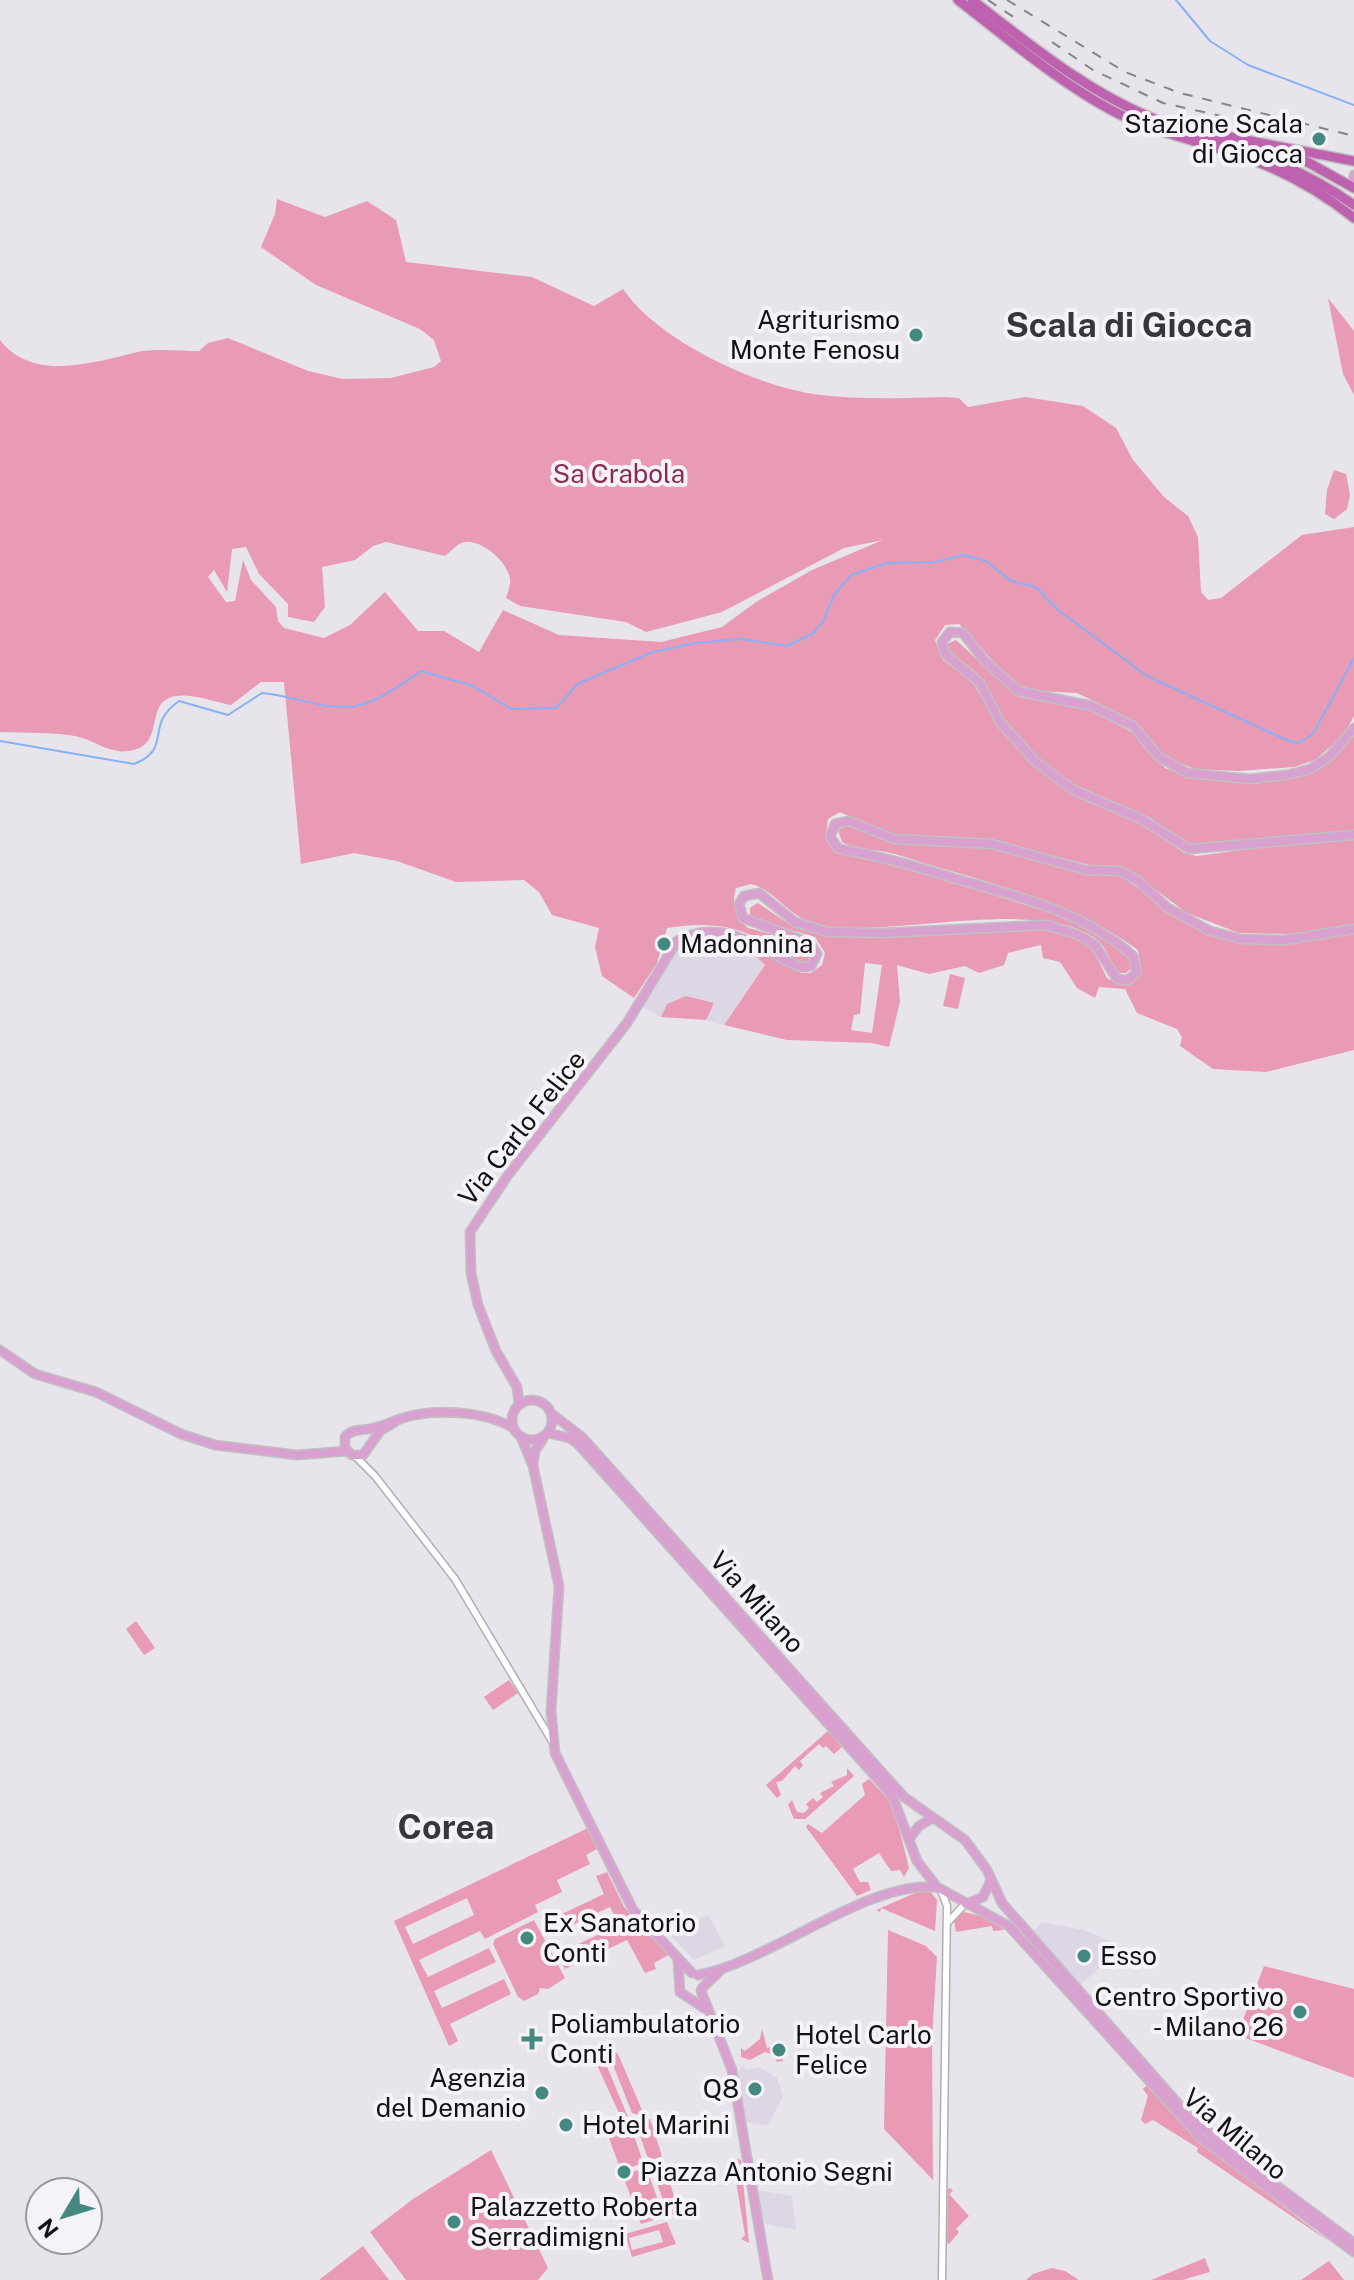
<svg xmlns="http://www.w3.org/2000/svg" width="1354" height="2280" viewBox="0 0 1354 2280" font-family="'Public Sans',sans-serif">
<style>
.built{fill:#ddd6e4}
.green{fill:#e99ab5;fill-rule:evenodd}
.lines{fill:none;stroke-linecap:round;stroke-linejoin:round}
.stream{stroke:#86b1f5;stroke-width:2}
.minor-casing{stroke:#b1aeb4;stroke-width:9}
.major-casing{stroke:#c1c1c2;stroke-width:11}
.highway-casing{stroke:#c1c1c2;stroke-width:12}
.minor{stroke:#fff;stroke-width:6}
.major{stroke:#d8a1d0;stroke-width:8}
.highway{stroke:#be62b0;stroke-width:9}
.rail{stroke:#878489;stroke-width:2;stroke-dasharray:10 10;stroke-linecap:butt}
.poi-dot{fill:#438981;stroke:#f5f2f8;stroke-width:3}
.labels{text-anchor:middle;stroke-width:8;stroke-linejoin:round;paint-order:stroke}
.poi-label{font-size:26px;fill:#121113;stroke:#f5f2f8;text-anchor:start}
.park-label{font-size:26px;fill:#8b2853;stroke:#f5f2f8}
.street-label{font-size:26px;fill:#121113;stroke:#f5f2f8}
.district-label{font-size:34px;font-weight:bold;fill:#39363b;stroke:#f5f2f8}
</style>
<rect width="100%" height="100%" fill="#e8e4eb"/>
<g class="built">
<polygon points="689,938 737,941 771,955 724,1025 701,1019 661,1017 643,1007 676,950"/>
<polygon points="708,1915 725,1946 694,1960 670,1935"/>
<polygon points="1042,1922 1084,1930 1124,1947 1080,1985 1033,1931"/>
<polygon points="742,2066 747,2070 759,2067 777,2078 783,2096 768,2125 746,2122 735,2077"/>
<polygon points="756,2190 792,2196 796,2230 761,2223"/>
</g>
<g class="green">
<path d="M277,199L325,217L367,201L396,220L406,262L532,277L594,306L623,289C658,341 759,388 821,395C861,400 904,398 945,397L959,398L968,407L1025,397L1083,406L1116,428L1133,460L1164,497L1188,516L1198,537L1201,592L1208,600L1221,598L1302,535L1354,527V716L1343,736L1315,760L1294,767L1238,771L1195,769L1166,758L1134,721L1077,693L1038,691L1015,685L959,624L945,625L935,640L943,660L972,681L999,728L1036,767L1083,799L1144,825L1184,853L1197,856L1300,842L1354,840V924L1291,934L1239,933L1187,913L1126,868L1094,866L998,842L890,836L840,812L828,819L826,835L837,852L869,855L1072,920C1091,929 1133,944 1131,969L1126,973H1118C1109,962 1108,947 1095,938C1037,897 897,937 824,926C788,920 777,890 751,884L736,888C731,904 736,917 748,928L807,944L813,952L808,963L796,964C754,929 721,919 667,928L657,963L634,998L602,976L595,947L599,928L552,915L539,892L524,880L456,882L397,861L354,853L301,864L284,682H261L231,705C216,702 191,693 176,696C142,701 168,747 128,751C108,754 93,739 75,736C51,732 24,733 0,732V340C32,382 93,363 137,352C157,348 179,351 199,351L208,343L228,338L308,371L343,379L391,378L434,367L441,361L434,340L420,329L316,285L261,247L275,214ZM883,540L812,570L756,602L722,627L661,642L559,635L503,610L479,652L444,631H418L385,592L350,625L324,638L284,628L278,621L276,607L251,580L243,560L235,601L226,602L208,577L214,570L227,592L232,549L246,547L259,574L288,604V617L314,622L325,607L322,567L355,560L373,546L386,542L445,556C450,552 455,546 461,543C478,536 508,561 510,579C511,584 508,592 506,598L520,606L626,622L646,632L722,612L844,548Z"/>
<polygon points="1328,298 1354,331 1354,395 1343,374"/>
<polygon points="1334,470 1346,474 1350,495 1347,509 1334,519 1325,514 1327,490"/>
<polygon points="956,640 1018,697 1091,710 1135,734 1165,768 1184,775 1254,784 1300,777 1338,754 1354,735 1354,831 1197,847 1181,841 1151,818 1073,784 1029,752 1008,728 978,674 949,651 947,644"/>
<path d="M848,825L889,841L993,847L1094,875H1119L1195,927L1233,941L1277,945L1354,934V1050L1266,1072L1213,1069L1180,1046L1182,1037L1177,1029L1137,1013L1125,989L1099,987L1095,998L1077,988L1060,962L1043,958L1041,945L1008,953L1004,965L979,973L965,966L929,974L897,965L900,1002L889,1047L872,1043L787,1040L724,1025L765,965L752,952L736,955C717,935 701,945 676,950C711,912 767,956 802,973H811L822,965L825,953L815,937L750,918V908L758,903L795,928L830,936L1042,927L1082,941L1093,950L1107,978L1114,982L1133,981L1141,970L1138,950C1067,897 977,881 895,854C878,849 855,850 842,842L838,830ZM865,963L882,965L872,1033L851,1030L854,1015L860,1014Z"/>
<polygon points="950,974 965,978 958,1009 943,1006"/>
<polygon points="686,996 714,1003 706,1020 661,1017 667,1004"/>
<polygon points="136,1621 155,1648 144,1655 126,1629"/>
<polygon points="509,1680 518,1693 493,1710 484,1697"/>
<polygon points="828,1731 842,1747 834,1754 826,1746 823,1748 819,1744 800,1761 803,1765 799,1770 795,1766 782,1781 776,1782 781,1795 777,1798 766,1785"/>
<polygon points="847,1768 854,1776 805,1819 794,1819 788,1805 792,1800 797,1812 804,1813 809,1808 806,1804 813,1798 817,1802 823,1797 820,1793 834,1786 831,1782 847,1775"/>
<polygon points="869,1779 893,1804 909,1868 904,1877 900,1870 891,1871 879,1853 853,1869 860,1882 868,1882 871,1890 857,1896 806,1827 808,1824 822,1833 865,1795 862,1784"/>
<path d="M588,1828L597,1849L586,1855L590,1864L557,1880L562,1892L535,1905L538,1912L485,1939L480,1931L419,1960L428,1977L489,1948L496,1962L434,1991L442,2008L504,1979L511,1994L450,2024L458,2041L449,2046L394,1921ZM467,1898L474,1915L413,1944L405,1927Z"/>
<polygon points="607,1872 624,1907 668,1955 654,1963 656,1969 645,1973 627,1940 565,1969 557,1954 619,1925 610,1907 549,1936 543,1923 604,1894 596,1876"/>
<polygon points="922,1890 929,1890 937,1900 935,1931 881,1908 880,1912 876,1910"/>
<polygon points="964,1912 989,1918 1004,1930 993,1931 992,1926 956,1932 954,1920"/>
<polygon points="534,1920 565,1978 548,1989 540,1988 538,1994 524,2001 518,1997 493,1944 495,1939"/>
<polygon points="888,1930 926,1946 937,1957 932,2039 933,2180 884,2129"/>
<polygon points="1264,1966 1354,1989 1354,2078 1237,2035"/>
<polygon points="762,2029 767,2048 779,2045 783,2061 777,2062 774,2055 765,2052 750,2060 741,2057 741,2048 745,2051 760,2039"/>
<polygon points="614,2051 618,2054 642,2110 640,2115 632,2113 610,2057"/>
<polygon points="591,2052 601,2052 630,2122 624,2124"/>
<polygon points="1147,2085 1195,2138 1331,2243 1197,2152 1198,2148 1153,2120 1145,2124 1141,2120 1148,2096 1143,2089"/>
<polygon points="650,2119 662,2156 653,2160 647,2156 636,2124"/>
<polygon points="631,2127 642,2159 640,2164 621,2171 608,2135"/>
<polygon points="491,2150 548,2268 538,2280 406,2280 370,2232 413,2199"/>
<polygon points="732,2158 741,2160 749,2243 741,2239 745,2235"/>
<polygon points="663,2160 679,2213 669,2216 652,2170 654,2164"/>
<polygon points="641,2169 648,2172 664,2217 641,2224 623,2176"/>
<polygon points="950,2188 953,2191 949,2194 969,2216 956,2229 959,2232 949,2244 947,2243 948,2189"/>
<path d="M667,2222L676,2244L632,2257L625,2234ZM659,2230L663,2242L632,2250L629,2238Z"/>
<polygon points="363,2246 389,2280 319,2280"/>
<polygon points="1205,2258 1210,2272 1182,2280 1151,2280"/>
<polygon points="1329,2261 1344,2280 1301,2280"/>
<polygon points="1052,2268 1065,2271 1079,2280 1026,2280 1033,2274"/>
</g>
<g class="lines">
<g class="stream">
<polyline points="1176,0 1210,41 1248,65 1354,105"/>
<path d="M0,741L134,764C174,748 143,726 179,701L228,715L262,693C291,695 324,711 355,706C378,702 402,684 421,671L473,686L511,709L556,708L579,683L653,652L694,643L741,639L787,646L812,634L823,622L834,595L851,575L887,563L935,562L963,555L986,561L1011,581L1036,587L1058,610L1147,676L1291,742L1299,743L1313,734L1354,658"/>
</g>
<defs>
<g id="minor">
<polyline points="355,1456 375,1476 455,1579 552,1741"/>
<polyline points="941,1890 947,1906 942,2280"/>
<polyline points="948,1922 965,1904"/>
</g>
<g id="major">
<polyline points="1354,175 1354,183"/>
<polyline points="1354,728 1329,757 1310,769 1287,775 1249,779 1187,773 1159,757 1133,726 1092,706 1018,691 984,660 963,633 950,632 942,642 945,654 980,683 1000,722 1035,761 1073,790 1143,820 1189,849 1354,835"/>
<polyline points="0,1350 35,1374 96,1392 181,1434 215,1445 297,1455 347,1451"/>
<circle cx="532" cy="1420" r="20"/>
<path d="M519,1404L517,1387L496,1351L478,1305L471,1273L470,1232L508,1175L627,1023L677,941C736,908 787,976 811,966L817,954L810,943L743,918L739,904L744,896L759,893L795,922L828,932L883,933L1046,925L1079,935L1095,945L1117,979L1128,980L1137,972L1133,956C1083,911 1016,896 953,878C915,866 878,855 839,849L830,837L835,824L849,821L894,839L992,844L1086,870L1120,871L1137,880L1168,908L1210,931L1241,939L1285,940L1354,929"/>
<polyline points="552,1414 582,1437 904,1797 965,1840 987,1870 1002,1903 1187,2114 1235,2155 1354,2243"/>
<path d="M395,1422L380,1431L363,1455H352L345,1448V1437C353,1428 362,1431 374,1428C384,1426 393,1421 403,1418C434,1408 486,1411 513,1428"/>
<polyline points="548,1433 570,1438 578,1444 892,1795 917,1861 937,1887 1009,1926 1201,2138 1354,2252"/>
<polyline points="521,1437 533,1466 559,1586 551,1711 555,1753 633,1910 692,1973"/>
<polyline points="533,1465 535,1451 544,1437"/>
<polyline points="909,1839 919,1826 931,1819"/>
<polyline points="966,1904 983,1897 991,1880"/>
<polyline points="678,1961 680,1992 704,2008"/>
<path d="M698,1975C770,1962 866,1881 936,1887"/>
<polyline points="702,1988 719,1972"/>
<polyline points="701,1991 732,2070 768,2280"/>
</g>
<g id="highway">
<path d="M958,0C1007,38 1056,80 1111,110C1158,135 1211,143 1260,163C1295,177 1325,195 1354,218"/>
<path d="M972,0C1031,45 1088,93 1157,120C1231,149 1286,157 1354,205"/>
<polyline points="1204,132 1354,161"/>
<polyline points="1293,154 1354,188"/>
</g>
</defs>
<use href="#minor" class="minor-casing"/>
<use href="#major" class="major-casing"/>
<use href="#highway" class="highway-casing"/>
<use href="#minor" class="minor"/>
<use href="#major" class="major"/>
<use href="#highway" class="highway"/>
<g class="rail">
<polyline points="988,0 1015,18"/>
<polyline points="1007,0 1125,72 1180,93 1354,136"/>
<polyline points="1052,42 1093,70 1163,103 1289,131"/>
</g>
</g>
<g class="poi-dot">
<circle cx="1319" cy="139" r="8"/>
<circle cx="916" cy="335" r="8"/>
<circle cx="664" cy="944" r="8"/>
<circle cx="527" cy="1938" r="8"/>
<circle cx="1084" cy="1956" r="8"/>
<circle cx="1300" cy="2012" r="8"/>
<path d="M528 2027h8v8h8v8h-8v8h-8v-8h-8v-8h8z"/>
<circle cx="779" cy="2050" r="8"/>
<circle cx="755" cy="2089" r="8"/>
<circle cx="542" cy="2093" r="8"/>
<circle cx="566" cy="2125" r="8"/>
<circle cx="624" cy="2172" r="8"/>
<circle cx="454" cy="2222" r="8"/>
</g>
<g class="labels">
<g class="poi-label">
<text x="1303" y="133" text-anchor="end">Stazione Scala<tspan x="1303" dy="30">di Giocca</tspan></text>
<text x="900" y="329" text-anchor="end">Agriturismo<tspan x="900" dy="30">Monte Fenosu</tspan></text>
<text x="680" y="953">Madonnina</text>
<text x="543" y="1932">Ex Sanatorio<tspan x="543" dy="30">Conti</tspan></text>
<text x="1100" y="1965">Esso</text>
<text x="1284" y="2006" text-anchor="end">Centro Sportivo<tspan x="1284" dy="30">- Milano 26</tspan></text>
<text x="550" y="2033">Poliambulatorio<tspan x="550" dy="30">Conti</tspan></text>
<text x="795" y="2044">Hotel Carlo<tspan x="795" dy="30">Felice</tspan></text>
<text x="526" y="2087" text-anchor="end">Agenzia<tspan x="526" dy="30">del Demanio</tspan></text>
<text x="739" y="2098" text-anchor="end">Q8</text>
<text x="582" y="2134">Hotel Marini</text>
<text x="640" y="2181">Piazza Antonio Segni</text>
<text x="470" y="2216">Palazzetto Roberta<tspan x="470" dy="30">Serradimigni</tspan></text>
</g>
<g class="park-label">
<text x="619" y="483">Sa Crabola</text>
</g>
<g class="street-label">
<text transform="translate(522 1128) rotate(-52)" y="9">Via Carlo Felice</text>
<text transform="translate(757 1602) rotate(48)" y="9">Via Milano</text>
<text transform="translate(1235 2134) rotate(40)" y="9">Via Milano</text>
</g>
<g class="district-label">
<text x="1129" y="337">Scala di Giocca</text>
<text x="446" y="1839">Corea</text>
</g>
</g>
<g transform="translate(64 2216) rotate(232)"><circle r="38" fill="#f5f2f8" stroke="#9a989c" stroke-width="2"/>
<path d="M0-6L14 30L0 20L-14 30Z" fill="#438981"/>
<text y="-12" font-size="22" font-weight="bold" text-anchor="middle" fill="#121113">N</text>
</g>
</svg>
